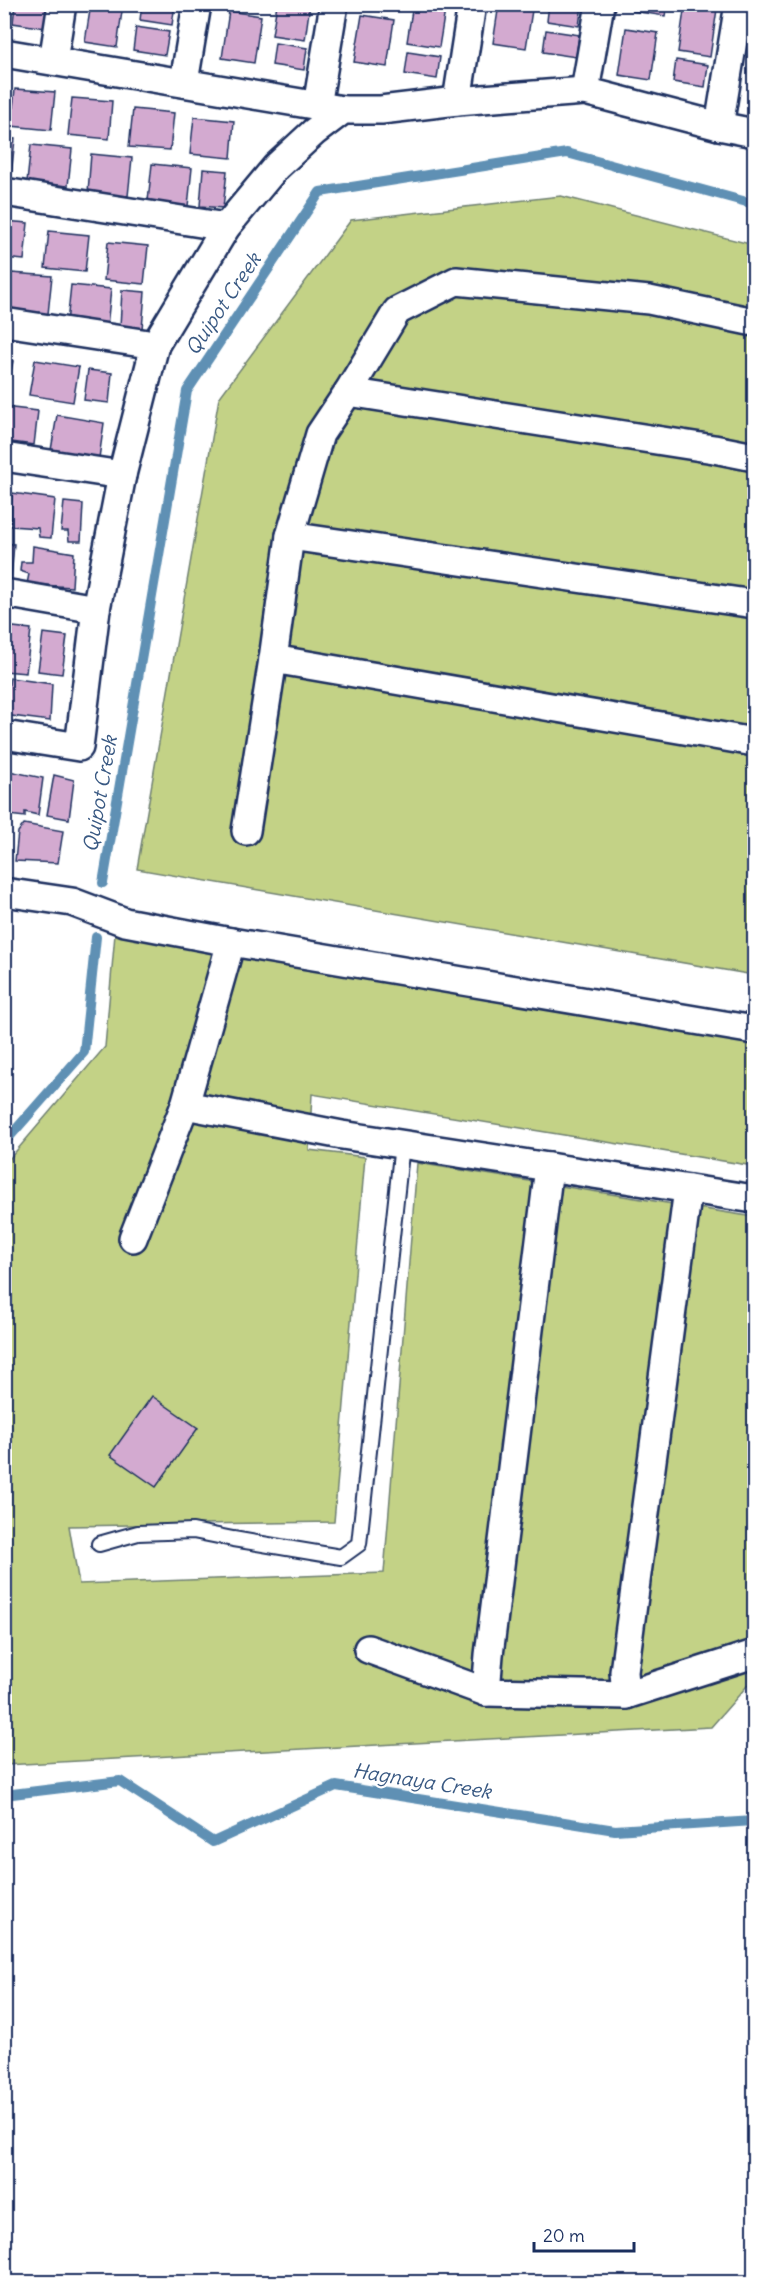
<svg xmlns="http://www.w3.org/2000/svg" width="759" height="2287" viewBox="0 0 759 2287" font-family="Delius,sans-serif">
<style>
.green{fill:#c3d286;stroke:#6f8072;stroke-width:1.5}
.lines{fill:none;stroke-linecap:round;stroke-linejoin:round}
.stream{stroke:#5f90b4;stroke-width:10}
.building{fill:#d3aad0;stroke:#1b2f5e;stroke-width:1.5}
.service-casing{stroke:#1b2f5e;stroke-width:18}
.minor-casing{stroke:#1b2f5e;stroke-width:32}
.service{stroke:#fff;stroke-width:14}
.minor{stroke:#fff;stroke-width:27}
.labels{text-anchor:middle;stroke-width:4.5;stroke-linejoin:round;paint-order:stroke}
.water-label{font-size:20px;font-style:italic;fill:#385882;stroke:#fff}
</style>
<rect width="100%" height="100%" fill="#fff"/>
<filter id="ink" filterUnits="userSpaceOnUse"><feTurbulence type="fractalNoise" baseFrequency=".0167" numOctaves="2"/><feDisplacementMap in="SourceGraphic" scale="12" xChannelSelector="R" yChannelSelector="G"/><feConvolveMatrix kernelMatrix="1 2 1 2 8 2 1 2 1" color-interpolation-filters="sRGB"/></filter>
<g filter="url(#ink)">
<g class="green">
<polygon points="561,196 754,245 754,975 137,869 219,398 351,220"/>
<polygon points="115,934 754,1042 754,1166 312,1094 309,1150 365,1157 334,1522 69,1526 79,1584 384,1573 417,1163 754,1217 754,1678 711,1727 5,1765 5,1164 105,1047"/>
</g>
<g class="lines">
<g class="stream">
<polyline points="103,883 187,391 320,192 567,153 754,204"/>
<polyline points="4,1143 84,1052 96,937"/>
<polyline points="4,1795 120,1781 213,1842 336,1786 615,1830 754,1821"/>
</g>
</g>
<g class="building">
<polygon points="15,4 48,6 45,28 13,23"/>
<polygon points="91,4 123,4 117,47 85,42"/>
<polygon points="142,4 175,4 172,25 140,20"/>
<polygon points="277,4 310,4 305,40 272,35"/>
<polygon points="413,4 446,4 439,47 407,42"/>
<polygon points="499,4 533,4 526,48 493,43"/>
<polygon points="549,4 582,4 579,26 547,21"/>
<polygon points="634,4 667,4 665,16 633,11"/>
<polygon points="685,4 717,9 710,57 678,52"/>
<polygon points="229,11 261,16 254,63 222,58"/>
<polygon points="362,15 394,20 387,67 354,62"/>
<polygon points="136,27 169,32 165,55 133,50"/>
<polygon points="626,28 658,33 651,80 619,75"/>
<polygon points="546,30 579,35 576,57 543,52"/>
<polygon points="275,43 307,48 304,70 272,65"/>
<polygon points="408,52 440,57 437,79 405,74"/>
<polygon points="676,60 708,65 705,87 673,82"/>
<polygon points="15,89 55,92 51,130 11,126"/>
<polygon points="72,98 112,101 109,139 68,135"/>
<polygon points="133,109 174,113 170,150 129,147"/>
<polygon points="194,117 234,121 231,158 190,154"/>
<polygon points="4,138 15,139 11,176 4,175"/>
<polygon points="31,145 72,149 68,186 27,182"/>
<polygon points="91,154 132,158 128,196 88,192"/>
<polygon points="152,164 192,168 188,206 148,201"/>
<polygon points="203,169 227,171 223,208 200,206"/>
<polygon points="4,221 28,223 24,260 4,258"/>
<polygon points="49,231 89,235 85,272 45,268"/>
<polygon points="108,242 148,246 144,284 104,280"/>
<polygon points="11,273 52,276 48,314 8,310"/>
<polygon points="71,285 111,289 107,327 67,323"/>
<polygon points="122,290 145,292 142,329 120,327"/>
<polygon points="4,360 13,361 6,398 4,398"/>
<polygon points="35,360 79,367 73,402 29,395"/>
<polygon points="88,370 112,373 109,403 84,400"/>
<polygon points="4,407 38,411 34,445 4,441"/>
<polygon points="57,415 104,423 99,458 51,450"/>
<polygon points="12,493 55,499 51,538 39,537 38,528 11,526"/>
<polygon points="64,502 83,504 81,541 69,541 68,531 61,531"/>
<polygon points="4,543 14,544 11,579 4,578"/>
<polygon points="33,546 74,553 72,587 27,584 29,574 20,571 21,562 32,562"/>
<polygon points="4,626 31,629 26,673 4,671"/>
<polygon points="43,633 67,636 62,674 38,671"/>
<polygon points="10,678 52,684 50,721 4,715"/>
<polygon points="4,770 43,778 38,815 25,812 25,817 9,815 10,810 4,810"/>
<polygon points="54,775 74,780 69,819 47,815"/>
<polygon points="24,824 63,831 58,863 15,861 18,832"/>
<polygon points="152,1396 198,1428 156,1487 110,1455"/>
</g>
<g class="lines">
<defs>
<polyline id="service" points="99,1544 138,1533 193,1531 233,1539 341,1557 359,1544 402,1144"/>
<g id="minor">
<polyline points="4,53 343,110"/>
<polyline points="53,61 62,4"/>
<polyline points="184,82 197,4"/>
<polyline points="585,91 600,4"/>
<polyline points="457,101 472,4"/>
<polyline points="317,106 334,4"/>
<polyline points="719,126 739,4"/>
<polyline points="4,192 226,227"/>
<polyline points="4,322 155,345"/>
<polyline points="348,392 397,311 456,281 649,300 754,322"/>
<polyline points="4,457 122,475"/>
<polyline points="754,457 714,449 348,392 320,434 290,536 754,604"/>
<polyline points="290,536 273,659 754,742"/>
<polyline points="4,593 96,609"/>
<polyline points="4,735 79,747 96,609 122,475 155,345 226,227 276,167 314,132 343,110 381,110 457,101 585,91 719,126 754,133"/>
<polyline points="246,831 273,659"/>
<polyline points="4,892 72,902 125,922 231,942 754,1030"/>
<polyline points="185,1105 342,1135 754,1199"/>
<polyline points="549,1167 489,1655 486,1692 626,1695 624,1672 688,1189"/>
<polyline points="133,1238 185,1105 231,942"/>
<polyline points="368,1649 486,1692"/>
<polyline points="626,1695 754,1654"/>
</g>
</defs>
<use href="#service" class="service-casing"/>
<use href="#minor" class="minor-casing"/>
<use href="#service" class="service"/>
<use href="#minor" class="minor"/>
</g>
</g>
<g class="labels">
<g class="water-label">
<text transform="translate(223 304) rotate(-56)" y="7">Quipot Creek</text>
<text transform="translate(100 794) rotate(-80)" y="7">Quipot Creek</text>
<text transform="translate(422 1781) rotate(9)" y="7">Hagnaya Creek</text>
</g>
</g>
<rect width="759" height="2287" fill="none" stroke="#fff" stroke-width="24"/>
<rect x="12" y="12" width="735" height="2263" fill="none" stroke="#1b2f5e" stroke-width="2" filter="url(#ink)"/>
<path d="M534 2242v9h100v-9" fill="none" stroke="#1b2f5e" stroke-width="3"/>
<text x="543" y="2242" font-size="18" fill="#1b2f5e" stroke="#ffffff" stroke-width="4.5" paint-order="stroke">20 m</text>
</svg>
